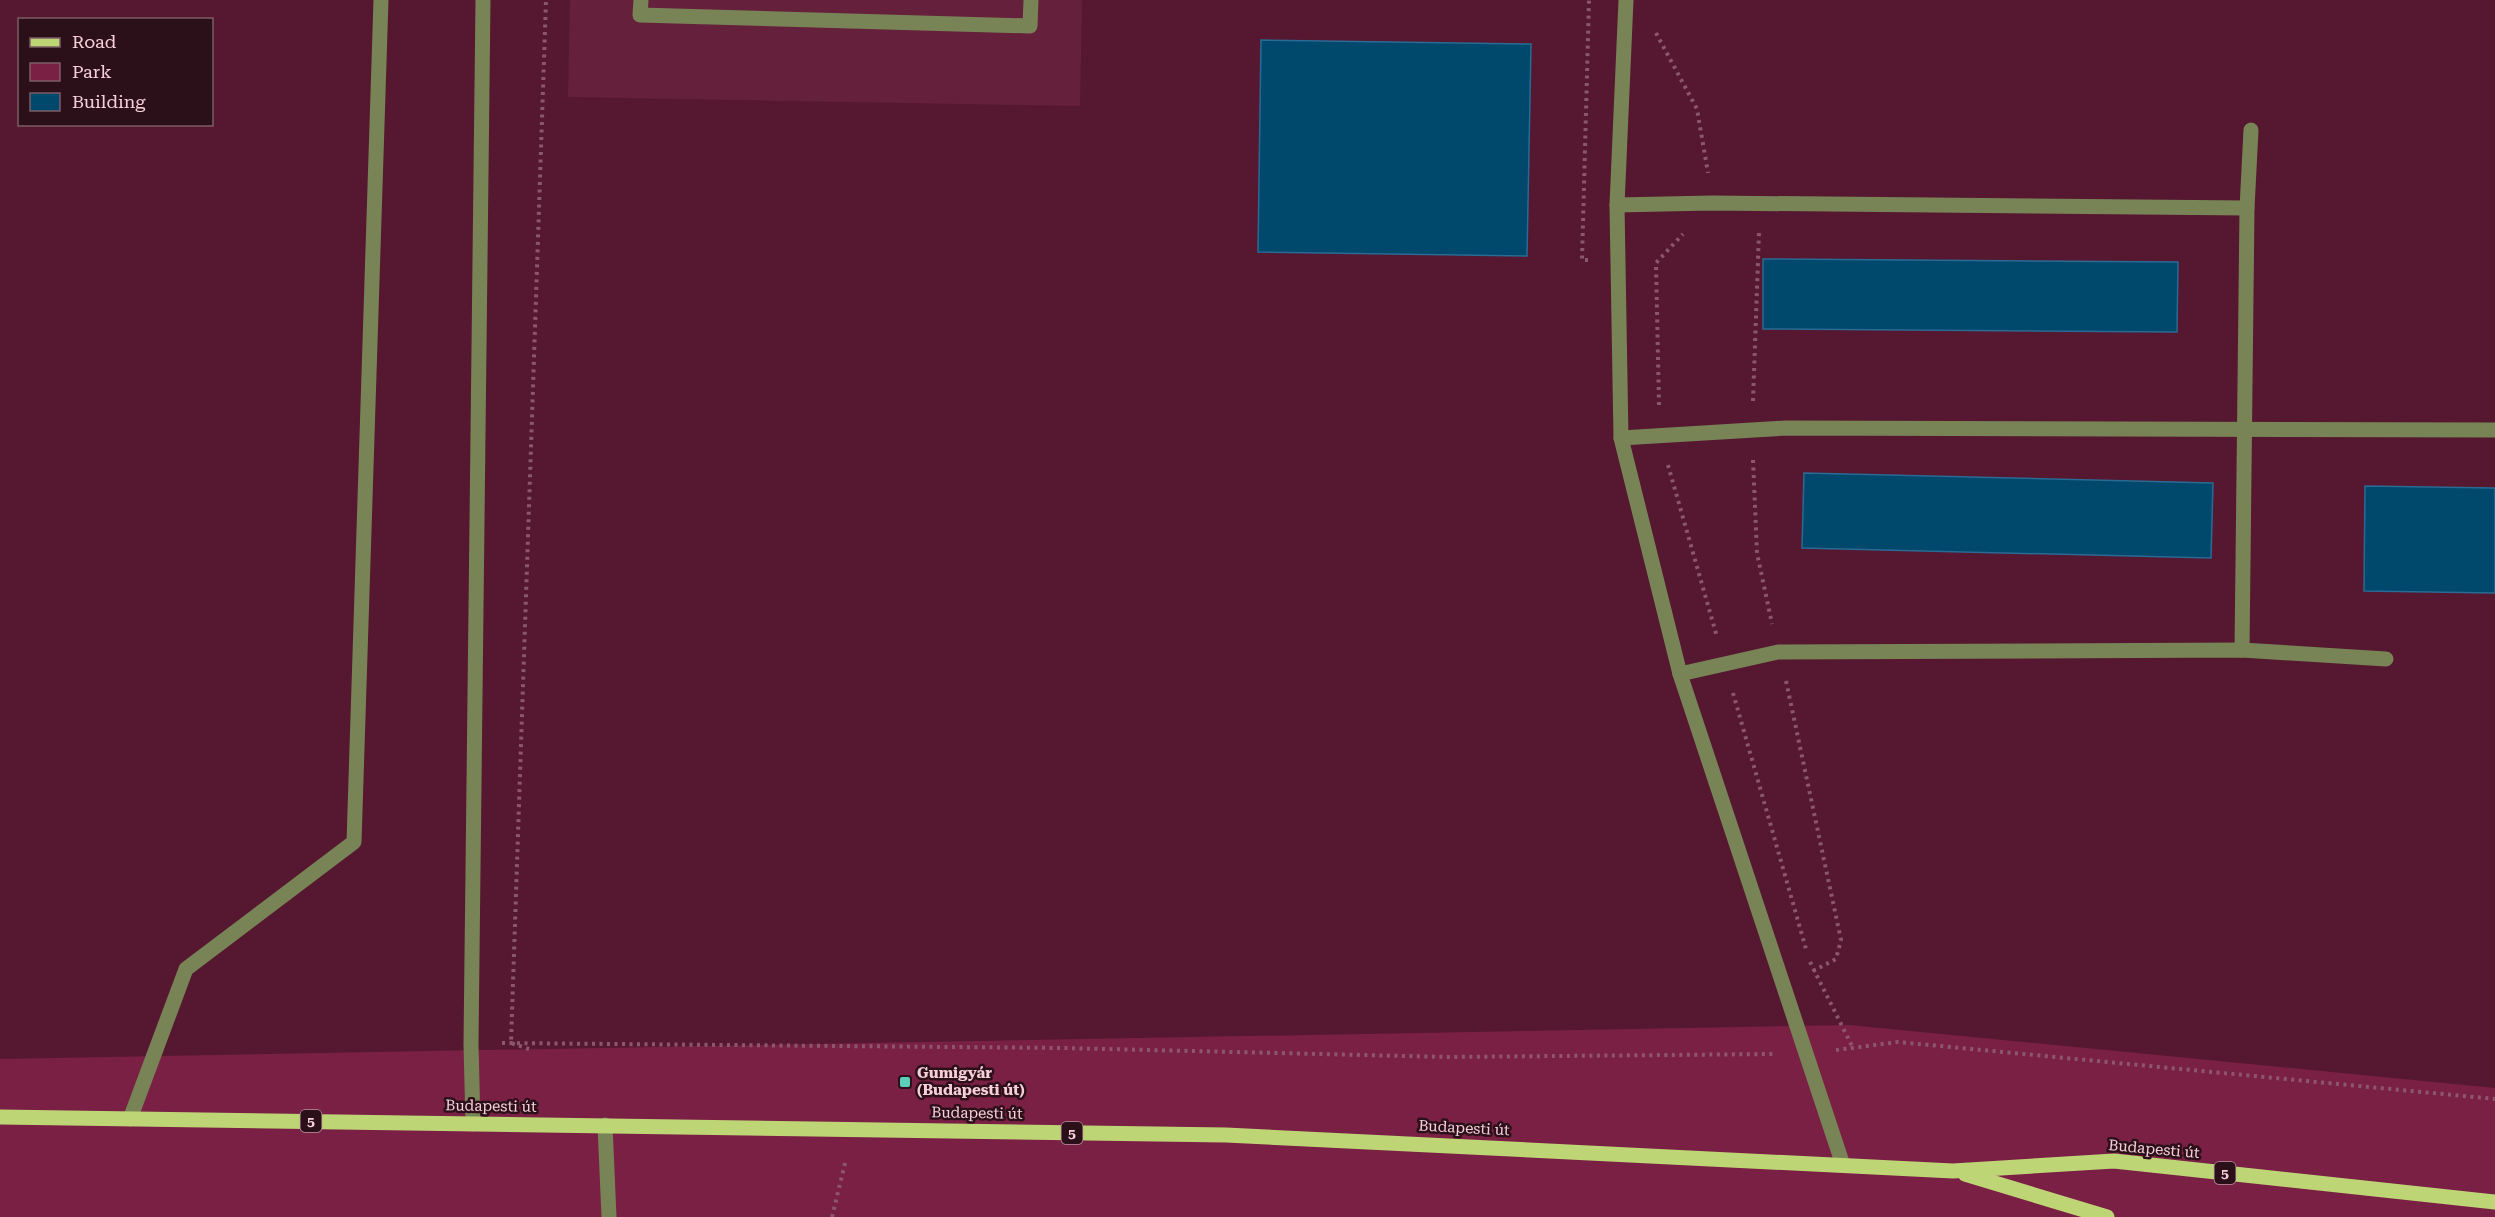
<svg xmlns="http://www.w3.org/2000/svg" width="2495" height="1217" viewBox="0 0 2495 1217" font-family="'Roboto Serif',serif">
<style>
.built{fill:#65213b}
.green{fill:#7a2045}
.building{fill:#00486c;stroke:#296b94;stroke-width:1.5}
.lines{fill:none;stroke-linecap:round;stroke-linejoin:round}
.path{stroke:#8d576b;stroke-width:4;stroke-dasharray:3 4.5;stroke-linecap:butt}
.minor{stroke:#788456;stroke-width:15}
.major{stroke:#bed575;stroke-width:15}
.poi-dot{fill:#5cceba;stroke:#2b1019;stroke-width:2}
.labels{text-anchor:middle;stroke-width:5;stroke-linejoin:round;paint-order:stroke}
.shield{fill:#2b1019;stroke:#ba96a0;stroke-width:1.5}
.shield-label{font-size:14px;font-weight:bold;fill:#f7cfda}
.poi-label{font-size:15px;font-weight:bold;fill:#f7cfda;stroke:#2b1019;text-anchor:start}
.street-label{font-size:15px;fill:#f7cfda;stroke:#2b1019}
</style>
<rect width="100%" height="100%" fill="#551830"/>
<polygon class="built" points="570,0 1082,0 1080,106 568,97"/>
<polygon class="green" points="1849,1025 2495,1088 2495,1217 0,1217 0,1059"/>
<g class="building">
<polygon points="1261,40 1531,44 1527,256 1258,252"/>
<polygon points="1763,259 2178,262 2177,332 1763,329"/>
<polygon points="1804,473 2213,483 2211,558 1802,548"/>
<polygon points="2365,486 2495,488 2495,593 2364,591"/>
</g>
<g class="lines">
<g class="path">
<polyline points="1656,33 1697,109 1708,173"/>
<polyline points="1588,260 1582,260 1589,0"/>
<polyline points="1753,401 1759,232"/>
<polyline points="1659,405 1656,263 1683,234"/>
<polyline points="1753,460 1757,553 1772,624"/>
<polyline points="1668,465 1717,637"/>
<polyline points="1786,681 1841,940 1836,959 1813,971"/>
<polyline points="1733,693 1806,949"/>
<polyline points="1810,962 1853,1048"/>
<polyline points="502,1043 1063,1048 1448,1057 1775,1054"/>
<polyline points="529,1049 511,1043 546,0"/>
<polyline points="1836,1050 1898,1042 2495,1099"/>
<polyline points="832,1217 846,1159"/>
</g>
<g class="minor">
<polyline points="641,0 640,15 1030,26 1031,0"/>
<polyline points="1626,0 1617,205 1621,438 1680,674 1843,1165"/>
<polyline points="1617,205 1712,203 2247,208"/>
<polyline points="1621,438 1786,428 2495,430"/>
<polyline points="2242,650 2247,208 2251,130"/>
<polyline points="1680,674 1778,652 2242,650 2386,659"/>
<polyline points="130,1119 186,969 354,842 381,0"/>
<polyline points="473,1124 471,1044 483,0"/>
<polyline points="605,1125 609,1217"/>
</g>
<g class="major">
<polyline points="0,1117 1226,1135 1953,1171 2114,1161 2495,1202"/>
<polyline points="1965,1174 2107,1217"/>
</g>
</g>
<rect class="poi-dot" x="899" y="1076" width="12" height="12" rx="3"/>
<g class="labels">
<g class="shield">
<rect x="300.5" y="1110" width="21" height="22" rx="4.5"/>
<rect x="1061.5" y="1122" width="21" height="22" rx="4.5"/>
<rect x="2214.5" y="1162" width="21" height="22" rx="4.5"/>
</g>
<g class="shield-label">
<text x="311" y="1126">5</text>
<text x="1072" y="1138">5</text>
<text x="2225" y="1178">5</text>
</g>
<g class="poi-label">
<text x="917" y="1078">Gumigyár<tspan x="917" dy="17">(Budapesti út)</tspan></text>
</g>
<g class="street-label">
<text transform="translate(491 1106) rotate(1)" y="5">Budapesti út</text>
<text transform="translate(977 1113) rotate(1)" y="5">Budapesti út</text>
<text transform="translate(1464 1128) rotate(3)" y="5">Budapesti út</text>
<text transform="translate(2154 1149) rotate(5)" y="5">Budapesti út</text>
</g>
</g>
<rect x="18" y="18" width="195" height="108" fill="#2b1019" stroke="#7d5c66" stroke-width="1.5"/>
<rect x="30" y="38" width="30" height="9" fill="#bed575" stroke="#7d5c66" stroke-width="1.5"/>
<text x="72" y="48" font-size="18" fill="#f7cfda">Road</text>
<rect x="30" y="63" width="30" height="18" fill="#7a2045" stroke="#7d5c66" stroke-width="1.5"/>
<text x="72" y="78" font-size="18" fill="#f7cfda">Park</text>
<rect x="30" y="93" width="30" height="18" fill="#00486c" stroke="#7d5c66" stroke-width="1.5"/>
<text x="72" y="108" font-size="18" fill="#f7cfda">Building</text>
</svg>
